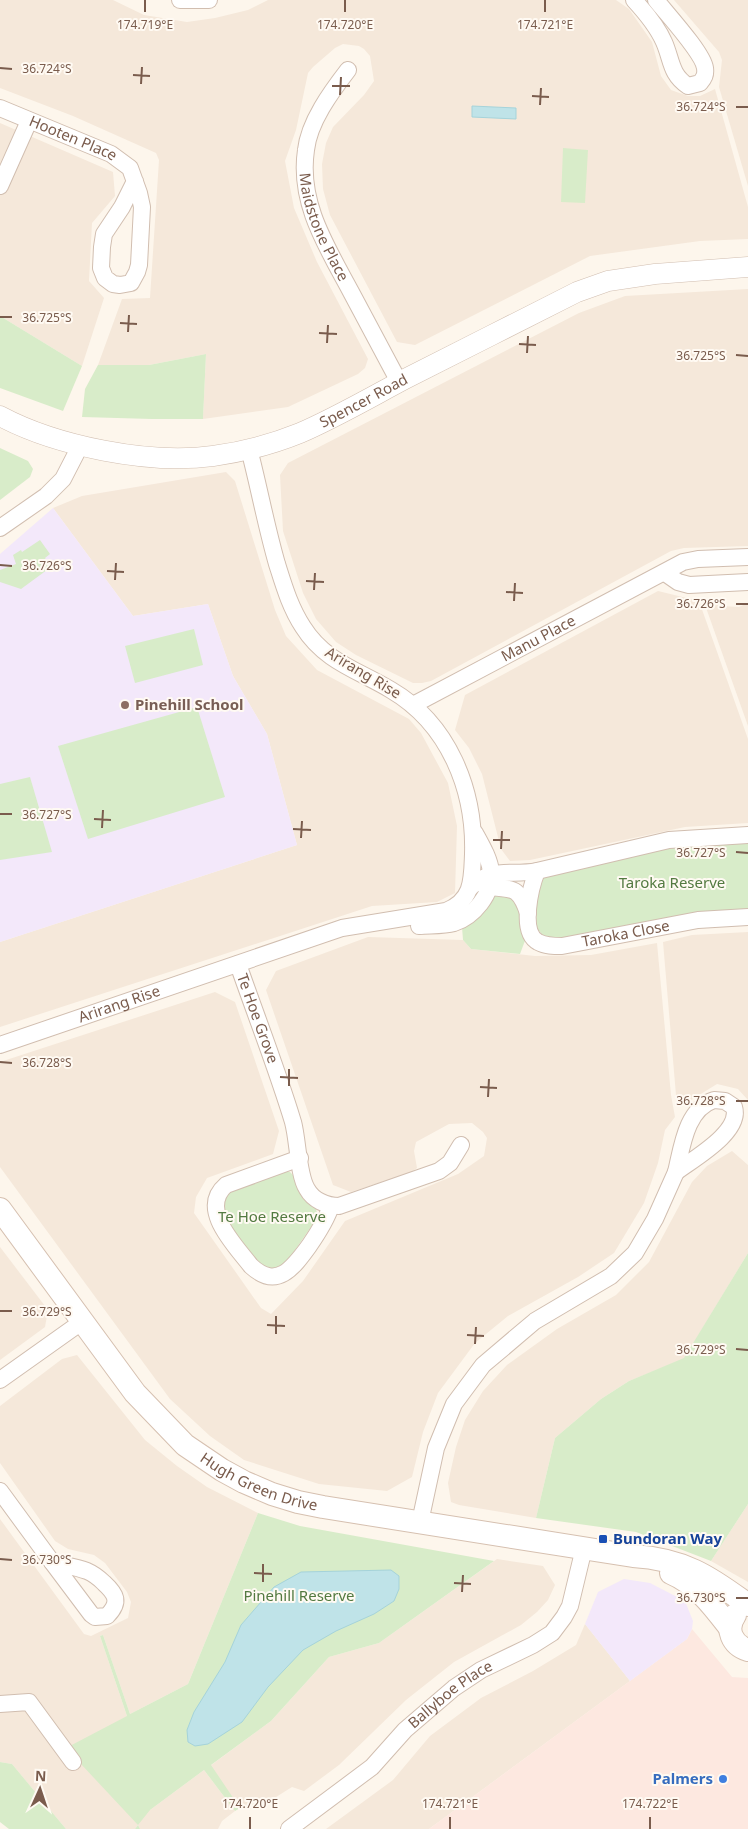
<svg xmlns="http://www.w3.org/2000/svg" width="748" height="1829" viewBox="0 0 748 1829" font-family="'Noto Sans',sans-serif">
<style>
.residential{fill:#f5e8da}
.commercial{fill:#fde8e0}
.education{fill:#f3e8fa}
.green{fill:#d8ecc9}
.water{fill:#bfe3e8;stroke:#a5d3da}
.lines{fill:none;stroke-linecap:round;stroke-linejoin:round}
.minor-casing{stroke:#d1beb0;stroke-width:18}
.tertiary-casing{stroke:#d1beb0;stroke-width:21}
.secondary-casing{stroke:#d6c0b0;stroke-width:24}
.minor{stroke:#fff;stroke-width:16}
.tertiary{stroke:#fff;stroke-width:20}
.secondary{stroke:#fff;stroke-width:22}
.ticks{fill:none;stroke:#7a5c4d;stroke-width:2}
.education-dot{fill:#8d6e63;stroke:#fffaf3;stroke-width:2}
.transit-dot{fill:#1a4fb4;stroke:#fffaf3;stroke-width:2}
.shop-dot{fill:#3f7fe0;stroke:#fffaf3;stroke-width:2}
.labels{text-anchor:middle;stroke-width:4;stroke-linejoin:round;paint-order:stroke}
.street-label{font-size:15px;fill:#7a5c4d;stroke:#fffaf3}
.education-label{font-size:15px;font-weight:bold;fill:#785e54;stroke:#fffaf3;text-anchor:start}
.park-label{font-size:15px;fill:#537a41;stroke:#fffaf3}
.transit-label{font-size:15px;font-weight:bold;fill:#164399;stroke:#fffaf3;text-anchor:start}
.shop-label{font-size:15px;font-weight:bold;fill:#366cbe;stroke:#fffaf3;text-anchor:end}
.ticks-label{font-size:12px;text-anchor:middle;fill:#7a5c4d;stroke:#fffaf3;stroke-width:4;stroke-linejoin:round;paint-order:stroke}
</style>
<rect width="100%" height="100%" fill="#fdf6ec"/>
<g class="residential">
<polygon points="0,0 113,0 144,15 187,22 215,18 248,10 268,0 616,0 629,9 652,42 661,76 671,90 688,96 700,96 715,89 748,207 748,239 700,241 590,256 415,345 397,342 330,215 323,189 322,164 326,143 333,127 364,95 374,81 370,56 364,49 359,46 343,44 335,48 313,67 308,73 296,130 285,161 294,208 317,262 368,359 365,368 358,374 288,407 203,419 206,354 149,365 98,365 122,299 150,298 159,160 156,153 73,116 0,88"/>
<polygon points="674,0 748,0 748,186 719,87 722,60 719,52"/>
<polygon points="0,123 113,172 115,196 92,223 89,281 104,298 82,366 0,316"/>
<polygon points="748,289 748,546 684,548 671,551 431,681 422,683 413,683 356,655 336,642 316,619 303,593 283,531 280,475 288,463 579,313 625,296"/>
<polygon points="226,472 235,481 275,610 286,636 317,670 409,719 421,733 448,783 457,826 455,893 437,902 372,906 0,1027 0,942 297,845 267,734 233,676 208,604 133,616 53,508 82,496"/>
<polygon points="658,591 699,601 748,739 748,823 685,827 530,860 510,861 501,849 482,774 469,748 455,730 465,695"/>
<polygon points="704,602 722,606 739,607 748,603 748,726"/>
<polygon points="748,932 748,1100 738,1089 717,1084 691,1100 686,1105 676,1095 663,942 692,935"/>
<polygon points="368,937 463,940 471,949 535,956 591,955 657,943 671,1095 675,1117 665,1130 658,1163 644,1203 614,1253 578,1277 508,1316 475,1343 438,1393 423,1432 412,1477 387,1491 319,1484 244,1460 210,1436 170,1399 0,1167 0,1062 215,992 235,1002 279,1131 273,1154 207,1178 196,1197 194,1213 261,1308 271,1314 303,1281 345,1221 458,1174 484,1156 487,1138 483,1132 472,1123 449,1124 416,1142 414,1151 417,1168 412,1172 351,1192 333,1185 266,990 276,971"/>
<polygon points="732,1151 748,1165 748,1253 684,1359 629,1381 601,1399 555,1438 536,1518 459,1505 451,1502 448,1483 456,1447 465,1420 483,1391 507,1365 557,1329 616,1295 649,1262 692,1182 707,1166"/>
<polygon points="0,1247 48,1310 45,1327 0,1360"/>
<polygon points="77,1355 145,1440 177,1466 207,1487 258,1513 188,1684 130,1714 103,1635 100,1636 127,1716 150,1810 204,1770 235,1811 222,1821 218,1829 140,1829 138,1825 135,1829 66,1829 12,1764 0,1762 0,1519 84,1634 91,1636 128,1618 131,1602 127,1592 105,1563 94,1555 68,1549 55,1541 0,1463 0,1406 62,1359"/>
<polygon points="748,1504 748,1582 711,1561"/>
<polygon points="497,1559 543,1566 555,1585 548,1600 537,1612 521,1625 454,1662 406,1700 339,1765 304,1791 292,1787 257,1809 240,1808 210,1766 271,1721 329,1657 379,1643"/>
<polygon points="585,1624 630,1681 429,1829 326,1829 393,1780 430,1736 481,1698 533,1671 576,1645"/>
</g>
<polygon class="commercial" points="692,1629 732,1677 748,1678 748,1829 429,1829 687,1639"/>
<g class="education">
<polygon points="53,508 133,616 208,604 233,676 267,734 297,845 0,942 0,554"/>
<polygon points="624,1579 650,1583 685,1601 693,1621 692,1629 687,1639 630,1681 585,1624 598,1592"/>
</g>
<g class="green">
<polygon points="563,148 588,150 585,203 561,202"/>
<polygon points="0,316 82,366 63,411 0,388"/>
<polygon points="206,354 203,419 152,419 82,417 85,389 98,365 149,365"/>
<polygon points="0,448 28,461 33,469 30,477 0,500"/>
<polygon points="40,540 50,554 45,558 51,567 21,589 0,582 0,570 16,564 13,555 21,550 22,552"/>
<polygon points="194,629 203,665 135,683 125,646"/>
<polygon points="197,707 225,797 88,839 58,746"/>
<polygon points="30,777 52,852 0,860 0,784"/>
<polygon points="748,842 748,911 552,939 544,937 536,927 537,887 544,876 660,848"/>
<path d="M508,892L522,909L526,938L520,954L471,949L463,940L462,927C475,914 488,893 508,892Z"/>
<polygon points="284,1171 290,1172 293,1175 296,1184 316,1209 318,1217 286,1263 277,1268 269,1268 258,1264 228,1223 224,1210 224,1201 231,1190"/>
<polygon points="748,1253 748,1504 711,1561 636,1532 536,1518 555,1438 601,1399 629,1381 684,1358"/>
<polygon points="258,1513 300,1526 494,1561 379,1643 329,1657 271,1721 211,1765 240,1808 235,1811 204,1770 150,1810 138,1825 140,1829 135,1829 138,1825 66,1748 127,1716 100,1636 103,1635 130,1714 188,1684"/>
<polygon points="0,1762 12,1764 66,1829 9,1829 0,1822"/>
</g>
<g class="water">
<polygon points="472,106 516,108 516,119 472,117"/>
<polygon points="391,1570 399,1576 399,1589 394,1601 374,1614 336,1631 303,1650 268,1687 242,1722 208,1744 195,1746 188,1742 187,1730 194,1712 225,1662 241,1625 274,1587 301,1572"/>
</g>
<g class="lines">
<defs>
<g id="minor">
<polyline points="180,0 209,0"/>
<path d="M634,0C646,13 657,26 664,42C672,60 670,74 688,86L700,83C704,78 706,75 705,68C703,53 667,14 656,0"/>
<path id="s1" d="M348,70C331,92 309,122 306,150C298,203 327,247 351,292C367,322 383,352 399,382"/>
<path id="s2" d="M0,108L111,154L130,168L139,193L142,207L139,265L137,272L131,283L120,285L113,284L105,278L101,268L102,247L104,234L122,207L135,181"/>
<polyline points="0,186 29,121"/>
<polyline points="0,528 46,496 63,479 80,446"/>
<polyline points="665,573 678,582 689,585 748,582"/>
<path id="s3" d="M413,705L683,562L698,559L748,557"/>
<path id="s4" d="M537,871C531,886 519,932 538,942C545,946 554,946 562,946L698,920L748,917"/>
<path d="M480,883C505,895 516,877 528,913"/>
<path d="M470,888C491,866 510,876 537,871L669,840L748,835"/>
<path d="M419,926C430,925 443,926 454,923C473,917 493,894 491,872C490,859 481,844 475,833"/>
<path id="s5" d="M238,964C256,1016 277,1069 293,1122C298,1140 298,1175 307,1189C313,1200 326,1206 339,1206L439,1171L450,1163L461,1145"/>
<path id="s6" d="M0,1045L342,928L446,911C473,900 472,880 473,854C475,790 449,724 391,690C358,670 325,662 303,627C290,607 284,586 277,564C266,526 259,487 249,449"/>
<path d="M714,1100L725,1101L734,1107C742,1132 693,1159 676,1172C682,1147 686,1109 714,1100Z"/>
<path d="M300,1158L226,1185C198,1209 235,1245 251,1266C277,1290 293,1268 309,1246C318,1233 326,1221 331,1206"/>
<polyline points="0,1380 83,1321"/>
<polyline points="0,1491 52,1562"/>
<polyline points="420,1522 436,1448 454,1404 483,1365 535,1321 611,1276 635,1253 655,1219 676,1172"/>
<path d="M52,1562C63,1565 76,1567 87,1571C94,1574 99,1578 104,1583C116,1594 121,1602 107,1616L95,1617L91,1614Z"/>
<polyline points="0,1704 29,1702 73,1762"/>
<path id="s7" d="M289,1829L372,1767L405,1730L454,1688L481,1670L533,1645L552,1633L564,1617L570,1606L584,1548"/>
</g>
<g id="tertiary">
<path id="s8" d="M0,416C56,446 150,465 213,456C242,452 273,444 300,433C335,418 371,397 405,379C462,350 520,321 577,292L608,281L655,274L748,267"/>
</g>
<g id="secondary">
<path id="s9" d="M0,1209L135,1393L185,1445L222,1470L244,1482L272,1494L298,1502L323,1507L633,1556C683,1559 709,1576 748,1605"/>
<path d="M671,1573C697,1584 713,1606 730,1628"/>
<path d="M735,1615C725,1629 732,1645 748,1650"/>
</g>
</defs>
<use href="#minor" class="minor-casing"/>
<use href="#tertiary" class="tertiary-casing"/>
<use href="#secondary" class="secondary-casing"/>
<use href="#minor" class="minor"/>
<use href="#tertiary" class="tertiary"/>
<use href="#secondary" class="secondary"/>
</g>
<path class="ticks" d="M145,12V0M345,12V0M545,12V0M0,68L12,69M133,75L150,76M141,84L142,67M332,86H350M340,95L341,77M532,96L549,97M540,105L541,88M736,107H748M0,317H12M120,323L137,324M128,332L129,315M319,333L337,334M327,343L328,325M519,344L536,345M527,353L528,336M736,355L748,356M0,565L12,566M107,571L124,572M115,580L116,563M306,581L324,582M314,590L315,573M506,592L523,593M514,601L515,583M736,604H748M0,814H12M94,819L111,820M102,828L103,810M293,829L311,830M301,838L302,821M493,840H510M501,849L502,831M736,852L748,853M0,1062L12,1063M280,1077L298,1078M289,1086V1069M480,1087L497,1088M488,1097L489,1079M736,1101H748M0,1311H12M267,1325L285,1326M276,1334V1316M467,1335L484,1336M475,1344L476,1327M736,1349L748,1350M0,1559L12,1560M254,1573L272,1574M263,1582V1564M454,1583L471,1584M462,1592L463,1575M736,1598H748M250,1829V1817M450,1829V1817M650,1829V1817"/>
<circle class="education-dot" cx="125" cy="705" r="5"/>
<rect class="transit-dot" x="598" y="1534" width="10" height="10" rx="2.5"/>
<circle class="shop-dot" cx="723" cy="1779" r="5"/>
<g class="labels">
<g class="street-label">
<text dy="5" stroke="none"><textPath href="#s2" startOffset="79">Hooten Place</textPath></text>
<text dy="5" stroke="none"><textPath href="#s1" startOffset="172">Maidstone Place</textPath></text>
<text dy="5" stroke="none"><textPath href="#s8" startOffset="381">Spencer Road</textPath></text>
<text dy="5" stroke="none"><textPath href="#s3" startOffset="142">Manu Place</textPath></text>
<text transform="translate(363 673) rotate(31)" y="5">Arirang Rise</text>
<text dy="5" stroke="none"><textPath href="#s4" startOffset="165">Taroka Close</textPath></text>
<text dy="5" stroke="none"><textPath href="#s6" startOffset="126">Arirang Rise</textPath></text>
<text dy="5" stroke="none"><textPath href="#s5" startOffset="58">Te Hoe Grove</textPath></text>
<text dy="5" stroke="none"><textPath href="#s9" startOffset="384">Hugh Green Drive</textPath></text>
<text dy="5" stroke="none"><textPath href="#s7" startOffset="211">Ballyboe Place</textPath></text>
</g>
<g class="education-label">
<text x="135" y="710">Pinehill School</text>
</g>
<g class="park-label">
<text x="672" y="888">Taroka Reserve</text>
<text x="272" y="1222">Te Hoe Reserve</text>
<text x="299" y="1601">Pinehill Reserve</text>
</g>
<g class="transit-label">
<text x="613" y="1544">Bundoran Way</text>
</g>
<g class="shop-label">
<text x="713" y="1784">Palmers</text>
</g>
</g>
<g class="ticks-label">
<text x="145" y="29">174.719°E</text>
<text x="345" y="29">174.720°E</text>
<text x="545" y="29">174.721°E</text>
<text x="47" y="73">36.724°S</text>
<text x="701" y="111">36.724°S</text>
<text x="47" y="322">36.725°S</text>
<text x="701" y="360">36.725°S</text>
<text x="47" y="570">36.726°S</text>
<text x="701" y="608">36.726°S</text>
<text x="47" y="819">36.727°S</text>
<text x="701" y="857">36.727°S</text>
<text x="47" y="1067">36.728°S</text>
<text x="701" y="1105">36.728°S</text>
<text x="47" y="1316">36.729°S</text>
<text x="701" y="1354">36.729°S</text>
<text x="47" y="1564">36.730°S</text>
<text x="701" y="1602">36.730°S</text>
<text x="250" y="1808">174.720°E</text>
<text x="450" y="1808">174.721°E</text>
<text x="650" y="1808">174.722°E</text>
</g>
<g transform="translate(40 1789) rotate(3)" stroke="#fffaf3" stroke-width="4" paint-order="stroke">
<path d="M0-4L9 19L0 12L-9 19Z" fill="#7a5c4d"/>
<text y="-8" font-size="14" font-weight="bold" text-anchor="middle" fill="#7a5c4d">N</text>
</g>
</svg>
